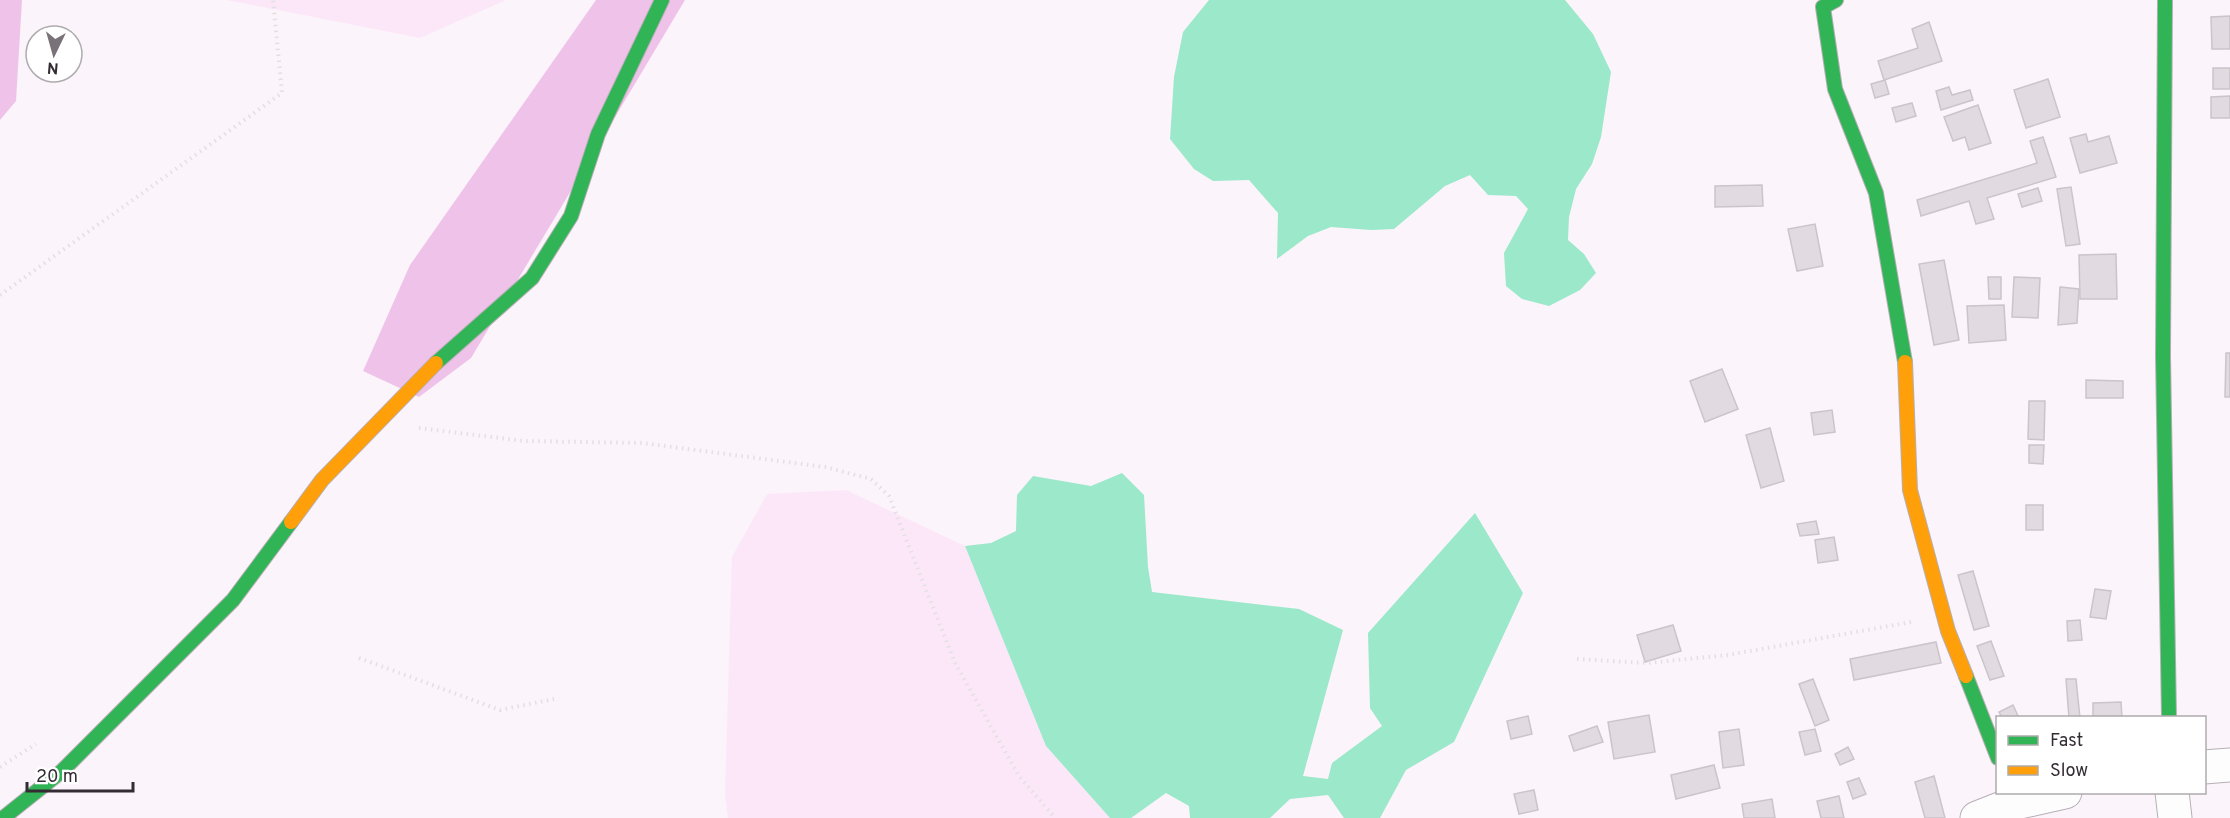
<svg xmlns="http://www.w3.org/2000/svg" width="2230" height="818" viewBox="0 0 2230 818" font-family="Overpass,sans-serif">
<style>
.green{fill:#fce7f9}
.forest{fill:#efc2e9}
.water{fill:#9be8ca}
.building{fill:#e1dae0;stroke:#cbc4ca;stroke-width:1.5}
.lines{fill:none;stroke-linecap:round;stroke-linejoin:round}
.street-casing{stroke:#b6afb5;stroke-width:35}
.fast-casing{stroke:#b6afb5;stroke-width:16}
.slow-casing{stroke:#b6afb5;stroke-width:16}
.path{stroke:#e2e0e1;stroke-width:4;stroke-dasharray:1.5 4.5;stroke-linecap:butt}
.street{stroke:#fefdfe;stroke-width:33}
.fast{stroke:#30b455;stroke-width:14}
.slow{stroke:#ff9f0a;stroke-width:14}
</style>
<rect width="100%" height="100%" fill="#fbf4fa"/>
<g class="green">
<polygon points="227,0 506,0 420,38"/>
<polygon points="846,490 965,546 1046,746 1110,818 728,818 725,794 732,557 767,494"/>
</g>
<g class="forest">
<polygon points="0,0 22,0 16,101 0,120"/>
<polygon points="596,0 685,0 471,358 419,397 363,371 410,265"/>
</g>
<g class="water">
<polygon points="1209,0 1565,0 1593,34 1611,72 1601,137 1592,164 1576,189 1569,217 1568,240 1584,254 1596,273 1580,290 1549,306 1522,299 1506,286 1504,253 1528,209 1516,196 1488,195 1470,175 1445,186 1394,229 1371,230 1331,227 1308,236 1277,259 1278,213 1249,180 1213,181 1194,169 1170,139 1174,77 1183,32"/>
<polygon points="1122,473 1144,495 1148,567 1152,592 1299,609 1343,630 1303,776 1328,779 1332,763 1382,726 1370,708 1368,633 1475,513 1523,593 1454,742 1406,770 1380,818 1344,818 1328,795 1290,799 1270,818 1190,818 1189,806 1166,793 1131,818 1110,818 1046,746 965,546 991,543 1016,531 1017,495 1033,476 1091,486"/>
</g>
<g class="building">
<polygon points="2230,16 2230,49 2212,49 2211,17"/>
<polygon points="1929,22 1942,61 1884,80 1878,61 1918,48 1912,29"/>
<rect x="2213" y="68" width="17" height="21"/>
<polygon points="2048,79 2060,117 2026,128 2014,90"/>
<polygon points="1885,80 1889,94 1875,98 1871,84"/>
<polygon points="1949,87 1952,95 1970,90 1973,100 1941,110 1936,91"/>
<polygon points="2230,96 2230,118 2211,118 2211,97"/>
<polygon points="1912,103 1916,116 1896,122 1892,108"/>
<polygon points="1978,105 1991,143 1969,150 1965,137 1953,141 1944,117"/>
<polygon points="2086,134 2088,142 2109,136 2117,163 2080,173 2070,138"/>
<polygon points="2043,137 2056,177 1987,198 1994,219 1976,224 1969,201 1921,216 1917,200 2037,163 2030,141"/>
<polygon points="1762,185 1763,206 1715,207 1715,186"/>
<polygon points="2071,187 2080,244 2066,246 2057,189"/>
<polygon points="2038,188 2042,201 2022,207 2018,194"/>
<polygon points="1815,224 1823,266 1797,271 1788,229"/>
<polygon points="2116,254 2117,299 2080,299 2079,255"/>
<polygon points="1944,260 1959,340 1934,345 1919,264"/>
<polygon points="1988,277 2001,277 2001,299 1989,299"/>
<polygon points="2014,277 2040,278 2038,318 2012,317"/>
<polygon points="2060,287 2079,289 2077,323 2058,325"/>
<polygon points="2004,305 2006,340 1969,343 1967,306"/>
<polygon points="2226,353 2230,353 2230,397 2225,397"/>
<polygon points="1722,369 1738,409 1705,422 1690,381"/>
<polygon points="2086,380 2123,381 2123,398 2086,398"/>
<polygon points="2029,401 2045,401 2044,440 2028,439"/>
<polygon points="1832,410 1835,432 1814,435 1811,413"/>
<polygon points="1770,428 1784,481 1761,488 1746,435"/>
<polygon points="2029,445 2044,445 2043,464 2029,463"/>
<rect x="2026" y="505" width="17" height="25"/>
<polygon points="1816,521 1819,534 1800,536 1797,524"/>
<polygon points="1834,537 1838,560 1818,563 1815,540"/>
<polygon points="1973,571 1989,626 1974,630 1958,575"/>
<polygon points="2095,589 2111,591 2106,619 2090,617"/>
<polygon points="2080,620 2082,640 2068,641 2067,621"/>
<polygon points="1673,625 1681,651 1645,662 1637,635"/>
<polygon points="1991,641 2004,676 1990,680 1977,646"/>
<polygon points="1936,642 1941,663 1854,680 1850,659"/>
<polygon points="1813,679 1829,720 1815,726 1799,684"/>
<polygon points="2066,679 2076,679 2080,718 2069,718"/>
<polygon points="2121,702 2122,718 2093,718 2093,703"/>
<polygon points="2013,705 2019,718 2002,718 1999,712"/>
<polygon points="1649,715 1655,752 1614,759 1608,722"/>
<polygon points="1528,716 1532,734 1511,739 1507,721"/>
<polygon points="1597,726 1603,742 1574,751 1569,736"/>
<polygon points="1739,729 1744,765 1723,768 1719,732"/>
<polygon points="1815,729 1821,751 1805,755 1799,732"/>
<polygon points="1848,747 1854,759 1840,765 1835,754"/>
<polygon points="1714,765 1720,788 1676,799 1671,775"/>
<polygon points="1934,776 1945,818 1925,818 1915,782"/>
<polygon points="1859,778 1866,794 1853,799 1847,782"/>
<polygon points="1534,790 1538,810 1519,814 1514,794"/>
<polygon points="1839,796 1844,818 1821,818 1817,801"/>
<polygon points="1772,799 1775,818 1744,818 1742,804"/>
</g>
<g class="lines">
<defs>
<g id="street">
<polyline points="2204,767 2230,765"/>
<polyline points="2172,792 2175,818"/>
<polyline points="1977,818 2015,803 2065,792"/>
</g>
<g id="fast">
<polyline points="1836,0 1823,7 1835,89 1876,193 1905,362"/>
<polyline points="2165,0 2163,356 2169,718"/>
<polyline points="436,363 532,278 571,216 598,134 662,0"/>
<polyline points="1966,676 1998,758"/>
<polyline points="3,818 62,771 233,600 291,522"/>
</g>
<g id="slow">
<polyline points="1905,362 1910,490 1948,631 1966,676"/>
<polyline points="291,522 322,480 436,363"/>
</g>
</defs>
<use href="#street" class="street-casing"/>
<use href="#fast" class="fast-casing"/>
<use href="#slow" class="slow-casing"/>
<g class="path">
<polyline points="0,295 282,93 273,0"/>
<polyline points="419,428 524,441 642,443 825,467 871,479 889,496 955,663 1019,776 1055,818"/>
<polyline points="359,658 500,710 554,699"/>
<polyline points="1577,659 1647,663 1728,655 1911,622"/>
<polyline points="0,767 36,744"/>
</g>
<use href="#street" class="street"/>
<use href="#fast" class="fast"/>
<use href="#slow" class="slow"/>
</g>
<rect x="1996" y="716" width="210" height="78" fill="#ffffff" stroke="#aeabad" stroke-width="1.5"/>
<rect x="2008" y="736" width="30" height="9" fill="#30b455" stroke="#aeabad" stroke-width="1.5"/>
<text x="2050" y="746" font-size="18" fill="#342c33">Fast</text>
<rect x="2008" y="766" width="30" height="9" fill="#ff9f0a" stroke="#aeabad" stroke-width="1.5"/>
<text x="2050" y="776" font-size="18" fill="#342c33">Slow</text>
<g transform="translate(54 54) rotate(185)"><circle r="28" fill="#ffffff" stroke="#aeabad" stroke-width="1.5"/>
<path d="M0-4.5L10 22L0 15L-10 22Z" fill="#7a7279"/>
<text y="-9" font-size="16" font-weight="bold" text-anchor="middle" fill="#342c33">N</text>
</g>
<path d="M27 782v9h106v-9" fill="none" stroke="#342c33" stroke-width="3"/>
<text x="36" y="782" font-size="18" fill="#342c33" stroke="#ffffff" stroke-width="4.5" paint-order="stroke">20 m</text>
</svg>
